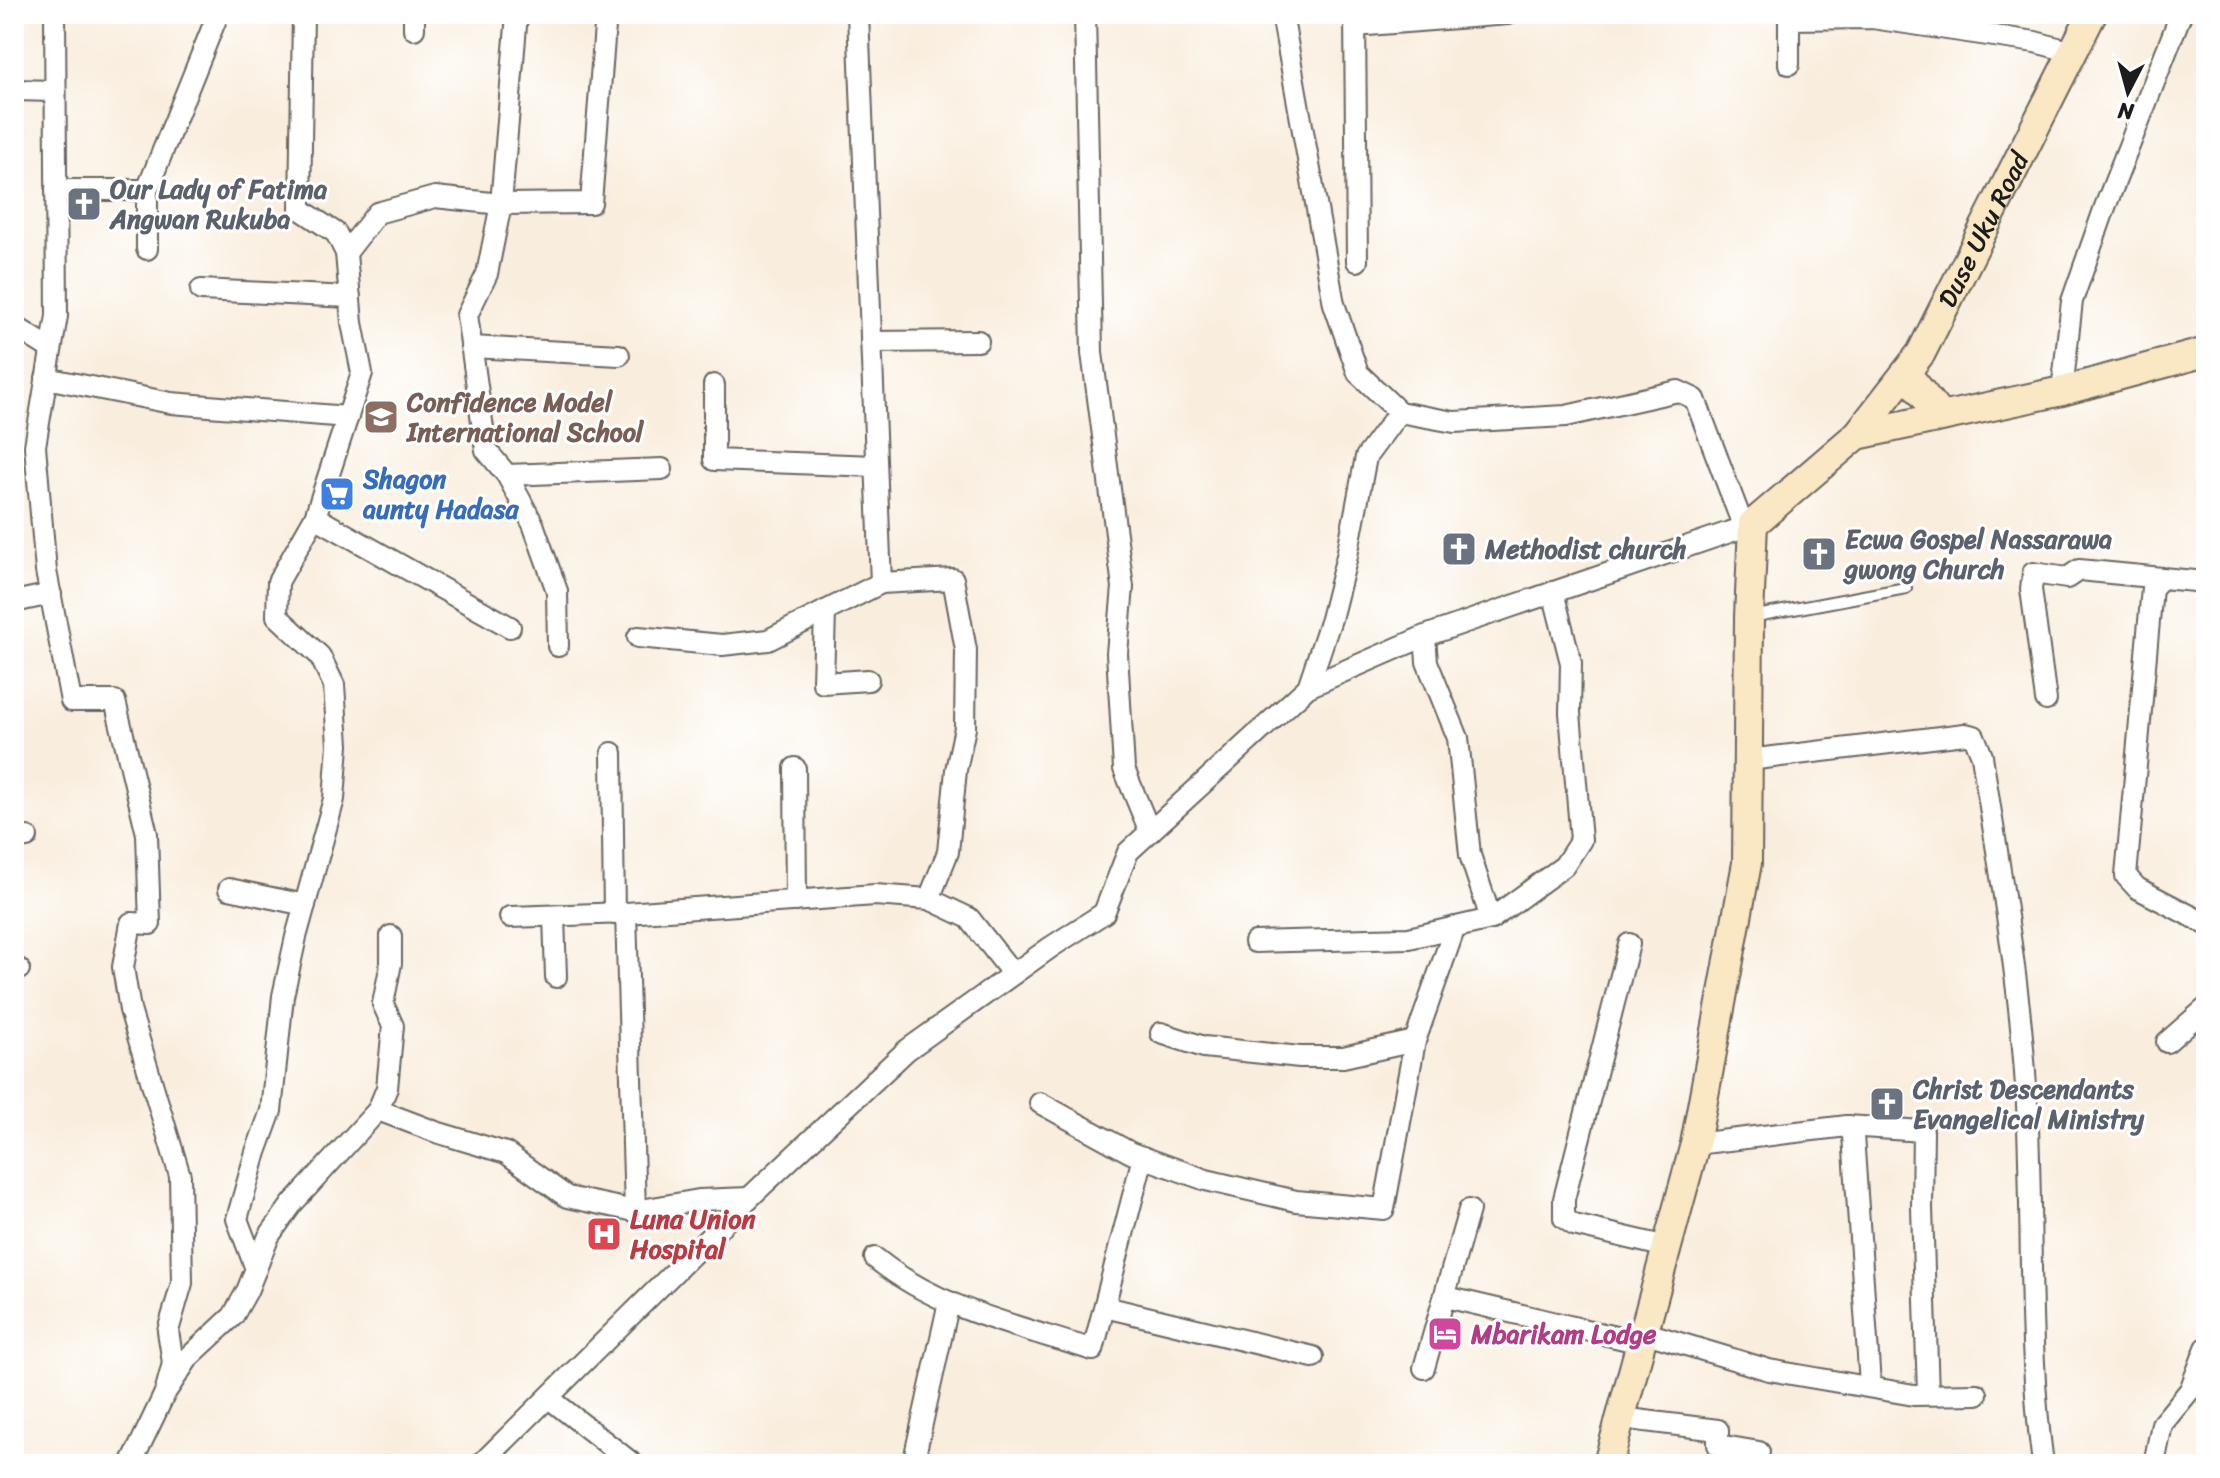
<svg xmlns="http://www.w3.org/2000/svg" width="2220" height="1478" viewBox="0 0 2220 1478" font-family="Sriracha,sans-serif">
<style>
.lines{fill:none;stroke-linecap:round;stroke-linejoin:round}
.lane-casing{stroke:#696660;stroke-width:14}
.street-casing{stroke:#696660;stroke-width:24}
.secondary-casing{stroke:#696660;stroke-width:32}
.lane{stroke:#fff;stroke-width:10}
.street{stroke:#fff;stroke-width:20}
.secondary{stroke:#fae7c3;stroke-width:28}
.labels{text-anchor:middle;stroke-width:6;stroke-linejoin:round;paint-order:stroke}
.worship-label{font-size:26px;font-weight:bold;fill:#5b616d;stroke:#fff;text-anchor:start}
.street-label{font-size:26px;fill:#1c1c1c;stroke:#fff}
.education-label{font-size:26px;font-weight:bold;fill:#785e54;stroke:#fff;text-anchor:start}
.shop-label{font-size:26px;font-weight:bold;fill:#366cbe;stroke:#fff;text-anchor:start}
.health-label{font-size:26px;font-weight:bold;fill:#be3a42;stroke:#fff;text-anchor:start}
.hotel-label{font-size:26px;font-weight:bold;fill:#b23c85;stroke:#fff;text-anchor:start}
</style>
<rect width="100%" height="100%" fill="#fff"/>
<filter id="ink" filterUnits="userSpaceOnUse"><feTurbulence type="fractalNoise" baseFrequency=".0125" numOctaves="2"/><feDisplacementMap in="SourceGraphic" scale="16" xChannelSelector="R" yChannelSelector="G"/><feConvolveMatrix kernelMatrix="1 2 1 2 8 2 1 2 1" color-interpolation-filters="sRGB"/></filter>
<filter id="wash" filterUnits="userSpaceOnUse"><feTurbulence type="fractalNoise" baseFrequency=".006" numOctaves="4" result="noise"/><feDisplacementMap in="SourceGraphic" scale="32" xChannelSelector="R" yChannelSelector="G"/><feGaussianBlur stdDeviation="1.8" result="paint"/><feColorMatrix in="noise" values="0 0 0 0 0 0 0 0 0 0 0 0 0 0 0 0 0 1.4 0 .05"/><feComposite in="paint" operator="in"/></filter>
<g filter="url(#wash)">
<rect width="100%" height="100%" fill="#f9eede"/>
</g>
<g filter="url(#ink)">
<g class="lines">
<defs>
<polyline id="lane" points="1751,617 1906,588"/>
<g id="street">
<polyline points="55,14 57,316 35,446 46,571 71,701 115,701 147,834 150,924 131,923 123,967 130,1010 180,1176 182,1283 168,1331 173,1363 165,1393"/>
<polyline points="1085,14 1092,353 1123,587 1117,653 1124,769 1150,832"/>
<polyline points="1282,14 1334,304 1358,373 1399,412 1454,422 1566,416 1678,391 1695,399 1744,528"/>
<polyline points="1355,14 1357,261"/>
<polyline points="1355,26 1508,14"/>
<polyline points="414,29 414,14"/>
<polyline points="1789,64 1789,19 1872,18 2035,42 2073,52"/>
<polyline points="14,90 55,91"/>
<polyline points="56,190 147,190 218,14"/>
<polyline points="147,249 147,190"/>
<polyline points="346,253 377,213 435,197 501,204 517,14"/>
<polyline points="201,290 350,297"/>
<polyline points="14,326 51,349"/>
<polyline points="871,342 978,341"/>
<polyline points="471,347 619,355"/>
<polyline points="46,378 171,403 348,417"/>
<polyline points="714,385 714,460 876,466"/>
<polyline points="2062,391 2072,301 2105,207 2181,14"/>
<polyline points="507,475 662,469"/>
<polyline points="315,517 510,627"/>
<polyline points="2206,582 2162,578 2152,588 2126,876 2137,888 2206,924"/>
<polyline points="881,583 953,579 966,650 965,728 956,770 948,852 929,899"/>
<polyline points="14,602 51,594"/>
<polyline points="825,611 823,683 868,680"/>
<polyline points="1425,636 1427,662 1458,738 1470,855 1491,919"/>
<polyline points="638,637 722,645 768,640 881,583 858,14"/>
<polyline points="558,646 557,591 533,524 507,475 486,450 467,315 487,274 501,204 591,203 606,14"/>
<polyline points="1308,687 1331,619 1347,556 1366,457 1399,412"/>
<polyline points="2046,700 2031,589 2033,573 2067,578 2079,570 2162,578"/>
<polyline points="612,753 614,914"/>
<path d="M1748,760L1965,734L1974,736L1982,756C1999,866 2019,976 2026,1087C2034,1213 2026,1339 2043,1464"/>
<polyline points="795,768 796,901"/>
<polyline points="14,838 27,837"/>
<polyline points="229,889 305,905"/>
<polyline points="626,913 635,1211"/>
<polyline points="554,916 556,977"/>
<polyline points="510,917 626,913 875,895 929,899 969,918 1013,974"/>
<polyline points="1255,942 1409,938 1491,919 1564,866 1581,840 1570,713 1571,663 1553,592"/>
<polyline points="1629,944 1564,1199 1564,1218 1574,1225 1667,1247"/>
<polyline points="14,968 19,969"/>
<polyline points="1161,1033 1204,1047 1300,1057 1343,1057 1415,1041"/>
<polyline points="2167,1042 2206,1008"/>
<polyline points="1040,1103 1131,1153 1206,1180 1296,1201 1384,1209 1415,1041 1455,927"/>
<polyline points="378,1110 436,1132 506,1153 567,1197 635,1211 699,1200 749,1198"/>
<polyline points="1847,1126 1923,1131 1922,1208 1928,1394"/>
<polyline points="1695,1144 1847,1126 1853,1135 1870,1385"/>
<path d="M875,1258C937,1309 1018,1326 1093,1350L1143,1157"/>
<polyline points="256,1269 237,1219 256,1152 271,1111 283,996 296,937 334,799 338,745 334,685 320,656 277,616 278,582 315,517 362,373 352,323 346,253 336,233 300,209 303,14"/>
<polyline points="1446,1297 1641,1343"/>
<polyline points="1105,1307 1313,1357"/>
<polyline points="1643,1332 1769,1370 1914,1395 1977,1394"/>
<polyline points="1424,1368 1469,1210"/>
<polyline points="549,1398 633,1464"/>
<polyline points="1621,1418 1718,1430 1718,1445 1759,1452"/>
<polyline points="131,1464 165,1393 189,1357 233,1316 247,1291 269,1236 292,1204 378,1110 387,1088 393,1026 383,1004 391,963 391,936"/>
<polyline points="481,1464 749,1198 907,1050 1051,947 1104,913 1128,852 1308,687 1425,636 1753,524"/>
<polyline points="913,1464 949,1302"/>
<polyline points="2154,1464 2162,1424 2190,1390 2206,1348"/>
</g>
<g id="secondary">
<polyline points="1906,373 1941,417"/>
<path id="s1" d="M1857,435L1921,353L2092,14"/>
<polyline points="1608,1464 1695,1144 1747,863 1749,617 1753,524 1857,435 2062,391 2206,352"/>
</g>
</defs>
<use href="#lane" class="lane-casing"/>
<use href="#street" class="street-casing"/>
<use href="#secondary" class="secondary-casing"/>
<use href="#lane" class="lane"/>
<use href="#street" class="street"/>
<use href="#secondary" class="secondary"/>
</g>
</g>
<defs>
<symbol id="church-square" viewBox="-11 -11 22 22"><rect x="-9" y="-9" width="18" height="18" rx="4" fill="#6b7280" stroke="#fff"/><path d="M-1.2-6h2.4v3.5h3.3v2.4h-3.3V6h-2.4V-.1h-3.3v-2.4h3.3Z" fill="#fff"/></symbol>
<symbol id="school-square" viewBox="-11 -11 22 22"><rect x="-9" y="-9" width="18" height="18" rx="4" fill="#8d6e63" stroke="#fff"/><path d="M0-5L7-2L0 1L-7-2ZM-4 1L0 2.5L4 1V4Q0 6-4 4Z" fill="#fff"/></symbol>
<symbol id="supermarket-square" viewBox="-11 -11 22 22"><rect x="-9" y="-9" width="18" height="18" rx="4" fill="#3f7fe0" stroke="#fff"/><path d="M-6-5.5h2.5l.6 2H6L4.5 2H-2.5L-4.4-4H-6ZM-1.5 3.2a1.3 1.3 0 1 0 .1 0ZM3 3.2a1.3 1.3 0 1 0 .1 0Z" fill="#fff"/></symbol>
<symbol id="hospital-square" viewBox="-11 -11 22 22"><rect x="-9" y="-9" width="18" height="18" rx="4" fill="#e0444e" stroke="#fff"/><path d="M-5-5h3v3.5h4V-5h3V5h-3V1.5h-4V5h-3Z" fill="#fff"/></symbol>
<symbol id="hotel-square" viewBox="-11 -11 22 22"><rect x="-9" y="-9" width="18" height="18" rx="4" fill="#d1479c" stroke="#fff"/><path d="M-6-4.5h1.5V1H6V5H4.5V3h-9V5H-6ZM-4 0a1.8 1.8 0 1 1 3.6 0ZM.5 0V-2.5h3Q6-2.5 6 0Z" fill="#fff"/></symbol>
</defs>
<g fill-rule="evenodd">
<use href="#church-square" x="64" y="184" width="40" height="40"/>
<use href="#school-square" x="361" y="397" width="40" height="40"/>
<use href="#supermarket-square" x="317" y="474" width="40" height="40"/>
<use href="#church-square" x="1439" y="529" width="40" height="40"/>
<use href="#church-square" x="1799" y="534" width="40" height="40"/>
<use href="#church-square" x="1867" y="1084" width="40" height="40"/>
<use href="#hospital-square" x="584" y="1214" width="40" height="40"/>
<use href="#hotel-square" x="1425" y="1314" width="40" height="40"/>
</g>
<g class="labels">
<g class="worship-label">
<text x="110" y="198">Our Lady of Fatima<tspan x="110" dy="30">Angwan Rukuba</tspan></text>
<text x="1845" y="548">Ecwa Gospel Nassarawa<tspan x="1845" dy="30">gwong Church</tspan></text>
<text x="1485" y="558">Methodist church</text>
<text x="1913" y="1098">Christ Descendants<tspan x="1913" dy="30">Evangelical Ministry</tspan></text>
</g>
<g class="street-label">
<text dy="9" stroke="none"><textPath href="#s1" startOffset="242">Duse Uku Road</textPath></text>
</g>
<g class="education-label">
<text x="407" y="411">Confidence Model<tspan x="407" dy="30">International School</tspan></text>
</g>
<g class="shop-label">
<text x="363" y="488">Shagon<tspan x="363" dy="30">aunty Hadasa</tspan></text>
</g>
<g class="health-label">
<text x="630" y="1228">Luna Union<tspan x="630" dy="30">Hospital</tspan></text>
</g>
<g class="hotel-label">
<text x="1471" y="1343">Mbarikam Lodge</text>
</g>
</g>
<rect width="2220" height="1478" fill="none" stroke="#fff" stroke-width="48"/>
<g transform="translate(2128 92) rotate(186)" stroke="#ffffff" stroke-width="6" paint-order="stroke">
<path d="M0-6L14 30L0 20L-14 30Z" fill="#1c1c1c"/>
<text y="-12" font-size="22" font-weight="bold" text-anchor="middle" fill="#1c1c1c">N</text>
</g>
</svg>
